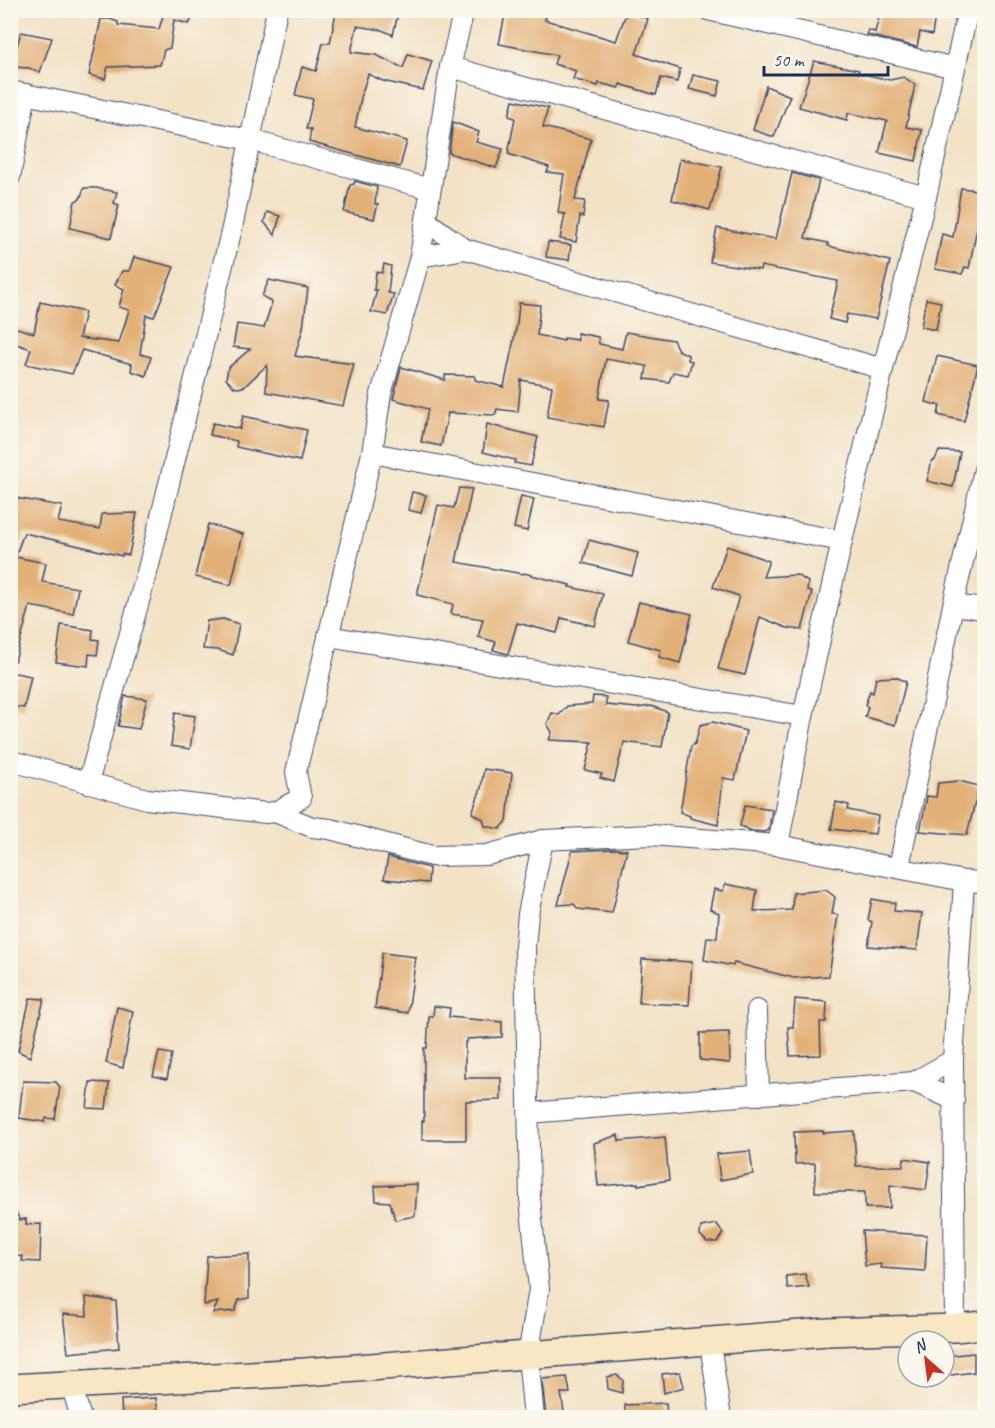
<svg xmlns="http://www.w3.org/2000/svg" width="995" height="1428" viewBox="0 0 995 1428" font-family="Caveat,sans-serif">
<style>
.building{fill:#e3b078}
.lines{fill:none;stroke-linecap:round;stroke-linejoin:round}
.street-casing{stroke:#3b4a6e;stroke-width:22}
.secondary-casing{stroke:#3b4a6e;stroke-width:30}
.street{stroke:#fff;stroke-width:20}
.secondary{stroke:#f9e7c3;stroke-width:27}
</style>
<rect width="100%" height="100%" fill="#fbf7ec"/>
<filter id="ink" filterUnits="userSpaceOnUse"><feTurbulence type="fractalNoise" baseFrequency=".0167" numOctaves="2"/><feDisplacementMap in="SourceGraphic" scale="12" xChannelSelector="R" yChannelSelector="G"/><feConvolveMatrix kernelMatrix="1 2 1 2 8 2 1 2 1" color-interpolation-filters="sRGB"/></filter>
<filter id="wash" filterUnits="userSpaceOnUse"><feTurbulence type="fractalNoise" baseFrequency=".008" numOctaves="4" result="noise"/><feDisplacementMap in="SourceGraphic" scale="24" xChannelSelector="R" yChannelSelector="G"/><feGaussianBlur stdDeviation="1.35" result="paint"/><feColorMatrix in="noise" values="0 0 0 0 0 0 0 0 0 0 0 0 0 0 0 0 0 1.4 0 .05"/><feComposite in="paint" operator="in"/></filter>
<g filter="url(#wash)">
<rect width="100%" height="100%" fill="#f3e2c6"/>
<g id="blocks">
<g class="building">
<polygon points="155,10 196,10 189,24 174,20 170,48 164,50 160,65 108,67 105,79 89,75 101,19 110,19 118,22 118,25 159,29 163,16 154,14"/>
<polygon points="340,10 399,10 393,35 382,30 357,26 351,52 376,55 403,68 408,54 432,61 423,90 383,81 368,74 362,93 355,127 407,141 400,167 309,142 311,129 306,129 313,99 295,95 302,67 316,71 323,43 330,43 336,12"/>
<polygon points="506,10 547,10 545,20 616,41 627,11 648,19 636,54 680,69 677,82 661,78 656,95 620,84 619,88 599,83 598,86 573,79 576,71 554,64 557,55 499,44"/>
<polygon points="881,10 936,10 932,35 920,32 917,47 867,35 868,30 875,32"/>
<polygon points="21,32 52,38 40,72 29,68 11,67"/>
<polygon points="814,61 859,70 858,73 890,80 904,77 915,85 906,127 922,130 916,161 879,153 887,121 848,113 847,120 799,107"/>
<polygon points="693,75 721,81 717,96 689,89"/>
<polygon points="766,86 790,96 774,137 753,130"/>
<polygon points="513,100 548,108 543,127 591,139 575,200 585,201 583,217 580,216 576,242 560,239 565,214 558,213 564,174 547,172 549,167 508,154 515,118 509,116"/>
<polygon points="453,122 479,132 476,142 503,149 496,168 449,153"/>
<polygon points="680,159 722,167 710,210 672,200"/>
<polygon points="792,173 819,180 805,238 828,243 828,246 890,261 876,319 847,314 845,323 829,319 838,281 761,266 760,270 710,262 717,228 776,239"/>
<polygon points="355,181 377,187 375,204 378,204 374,219 344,212 350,185 354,184"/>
<polygon points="84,188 96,188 117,192 114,203 119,205 111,238 70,228 75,201 80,199"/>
<polygon points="961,188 984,191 984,229 977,228 969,268 965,267 962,274 935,269 942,234 953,237"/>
<polygon points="267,212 280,216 275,235 264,222"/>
<polygon points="548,242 571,245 569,260 546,257"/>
<polygon points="134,257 174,267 154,317 146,315 140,354 151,357 146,376 131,371 132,364 82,350 72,374 26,364 31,349 10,342 10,326 34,333 40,302 85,312 79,338 119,343 129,310 119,307 124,289 115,285 122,271 129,271"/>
<polygon points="384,264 391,266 388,293 394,294 387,315 371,312 377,290 374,290 376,272 382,273"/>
<polygon points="269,280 308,288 303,328 295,356 354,364 343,406 266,392 267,365 245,386 239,388 234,387 226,379 228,368 250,349 233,347 237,324 264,328 272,302 262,296"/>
<polygon points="926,299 941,302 936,330 921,327"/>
<polygon points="519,303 540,305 537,335 564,341 564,338 578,340 577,333 598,337 599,344 622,349 626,332 673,340 678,350 688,355 688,360 692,361 688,375 673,372 669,382 645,379 647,366 606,359 599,399 609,400 604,427 547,417 552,386 521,380 518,412 497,409 495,415 448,413 441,446 421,442 428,409 393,399 401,367 445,380 445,375 475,376 475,380 504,387 517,324"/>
<polygon points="937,356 978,365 964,421 938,415 940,406 926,402"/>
<polygon points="243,416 307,430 300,461 236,447 237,441 210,435 213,423 240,429"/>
<polygon points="487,424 538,437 531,466 514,463 515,460 483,452"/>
<polygon points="939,451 960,452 953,487 927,481 932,461 935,460"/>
<polygon points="459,488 472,489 456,562 523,574 524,573 570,585 569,587 603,594 595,626 561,618 557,633 517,623 508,654 493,650 496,642 478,637 483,619 451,614 453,604 417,595 438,505 454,508"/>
<polygon points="412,492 426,495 421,513 408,510"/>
<polygon points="521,496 534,499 527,531 514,528"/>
<polygon points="10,497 62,506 58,522 100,529 102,514 137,513 129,555 122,554 122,556 24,533 15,557 46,563 42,582 78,588 73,614 30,606 15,661 10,661"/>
<polygon points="208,524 243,534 231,585 195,577"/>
<polygon points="589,540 638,553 632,576 583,563"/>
<polygon points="727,546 769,561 763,577 797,575 808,582 807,591 812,592 802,630 787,628 760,617 745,675 718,669 739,596 713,587"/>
<polygon points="639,602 692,614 680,663 659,657 661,650 628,641"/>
<polygon points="223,619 239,624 233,655 218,650 203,649 207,621"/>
<polygon points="61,625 93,630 92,639 99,640 97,655 89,654 88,666 56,662"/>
<polygon points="10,672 31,676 24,708 10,706"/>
<polygon points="896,677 906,682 895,725 865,717 868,707 865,705 870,691 873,693 876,678"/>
<polygon points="125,696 147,699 139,729 118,726"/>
<polygon points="593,696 606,697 606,705 637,708 651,706 668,712 662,747 624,742 614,782 600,778 602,774 585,770 592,742 549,740 552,732 547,724 552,713 559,715 567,706 592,704"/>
<polygon points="175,713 195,716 190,749 171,746"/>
<polygon points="713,722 746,731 735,780 723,778 718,825 690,818 690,816 680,812 691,746 695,744 700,725"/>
<polygon points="484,769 512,773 507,821 500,829 485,826 483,819 472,813 481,788"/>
<polygon points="959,781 979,786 967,835 920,831 927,796 936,797 938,783"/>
<polygon points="836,802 849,805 848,810 878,816 875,834 831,829"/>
<polygon points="745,805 772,809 769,830 765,832 752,831 740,826"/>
<polygon points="613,849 627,850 612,913 578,909 574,904 558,905 572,851"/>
<polygon points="388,857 429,868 428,883 384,879"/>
<polygon points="725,884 757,890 754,911 792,910 793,893 826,890 835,897 832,914 838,915 829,976 794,978 734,963 733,966 704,960 707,937 717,938 719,913 710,909 714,889 723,891"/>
<polygon points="872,899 895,903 894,911 922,913 917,950 868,946 872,922 868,920"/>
<polygon points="382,953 416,957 408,1013 375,1008"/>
<polygon points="642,959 692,962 689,1005 639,1003"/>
<polygon points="30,998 44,999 30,1057 18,1051"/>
<polygon points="795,999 827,1002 826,1022 820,1022 821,1055 790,1056 788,1027 793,1027"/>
<polygon points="434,1006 450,1008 449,1017 502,1022 502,1037 467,1039 467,1042 465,1042 465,1078 501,1078 501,1100 466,1101 466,1140 422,1140 422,1121 424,1121 424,1048 427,1048 429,1016 433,1016"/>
<polygon points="117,1007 133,1011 123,1068 106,1063"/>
<polygon points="729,1032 730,1063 700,1060 700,1033"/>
<polygon points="159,1052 172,1054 167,1079 153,1076"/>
<polygon points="23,1081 56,1082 60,1087 55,1119 46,1118 45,1122 19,1118"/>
<polygon points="90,1082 109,1083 106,1109 87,1108"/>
<polygon points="823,1131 823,1133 854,1131 856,1166 903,1166 904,1158 930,1162 926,1190 890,1185 890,1208 865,1208 865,1192 815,1192 815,1163 795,1164 794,1132"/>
<polygon points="618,1135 619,1141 665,1137 669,1180 638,1185 638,1183 598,1186 594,1143"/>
<polygon points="750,1151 753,1174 720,1180 717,1154"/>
<polygon points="417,1184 415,1216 395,1220 390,1202 376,1201 375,1186"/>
<polygon points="10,1202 20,1220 26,1219 26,1225 41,1224 40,1262 22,1261 23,1256 10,1257"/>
<polygon points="717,1224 723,1233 717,1242 707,1242 700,1235 701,1227"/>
<polygon points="862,1231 927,1235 925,1271 881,1268 881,1264 865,1266"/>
<polygon points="249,1254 249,1298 239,1300 235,1311 213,1313 218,1302 204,1305 207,1256"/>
<polygon points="805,1274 809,1287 788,1289 786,1276"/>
<polygon points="86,1297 116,1301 119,1348 68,1353 63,1314 87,1316"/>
<polygon points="974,1353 974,1372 944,1376 944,1356"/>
<polygon points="680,1372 684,1387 664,1393 662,1374"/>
<polygon points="617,1375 623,1380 622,1393 608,1389 607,1377"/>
<polygon points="567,1377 570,1393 561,1393 565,1418 546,1418 542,1379"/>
<polygon points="156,1398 158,1413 122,1418 121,1400"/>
<polygon points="666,1403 667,1418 625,1418 625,1405"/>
</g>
</g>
</g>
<g filter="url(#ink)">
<use href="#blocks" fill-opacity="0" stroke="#3b4a6e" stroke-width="1.5"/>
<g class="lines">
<defs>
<g id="street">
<polyline points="464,10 450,67 420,257 381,394 372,453 842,541"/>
<polyline points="708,10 955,68"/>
<polyline points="450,67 926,197"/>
<polyline points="10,91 250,140 430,189"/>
<polyline points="10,177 26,94"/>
<polyline points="426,221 465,249 883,369"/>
<polyline points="420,257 465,249"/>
<polyline points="953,605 984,609"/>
<polyline points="328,636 803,716"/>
<polyline points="10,763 19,763 147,799 266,813 275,812 301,798 296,772 372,453"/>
<polyline points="88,783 148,569 232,228 277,10"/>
<polyline points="275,812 312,827 330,829 432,856 487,855 543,840 651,835 778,845 964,881 984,882"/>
<polyline points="778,845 803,716 842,541 883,369 926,197 968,10"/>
<polyline points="899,867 953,605 984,470"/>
<polyline points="757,1010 759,1095"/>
<polyline points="914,1082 954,1100"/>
<polyline points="529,1113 914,1082 953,1060"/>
<polyline points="955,1328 953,1060 964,881"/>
<polyline points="710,1343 721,1418"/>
<polyline points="71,1384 81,1418"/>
<polyline points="534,1418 528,1356 539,1289 530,1199 525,947 528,914 543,840"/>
</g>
<polyline id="secondary" points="10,1388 305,1372 827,1332 955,1328 984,1325"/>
</defs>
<use href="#street" class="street-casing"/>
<use href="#secondary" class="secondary-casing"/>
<use href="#street" class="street"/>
<use href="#secondary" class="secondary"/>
</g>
</g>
<rect width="995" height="1428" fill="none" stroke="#fbf7ec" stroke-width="36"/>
<g transform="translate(926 1359) rotate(332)"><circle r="28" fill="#fbf7ec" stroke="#a1a7b3" stroke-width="1.5"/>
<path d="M0-4.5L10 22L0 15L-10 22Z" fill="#c8321e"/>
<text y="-9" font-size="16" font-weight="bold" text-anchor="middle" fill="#1b2f5e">N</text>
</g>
<path d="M764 66v9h124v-9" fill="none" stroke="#1b2f5e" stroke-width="3"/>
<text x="773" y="66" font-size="18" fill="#1b2f5e" stroke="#fbf7ec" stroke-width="4.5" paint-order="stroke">50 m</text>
</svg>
